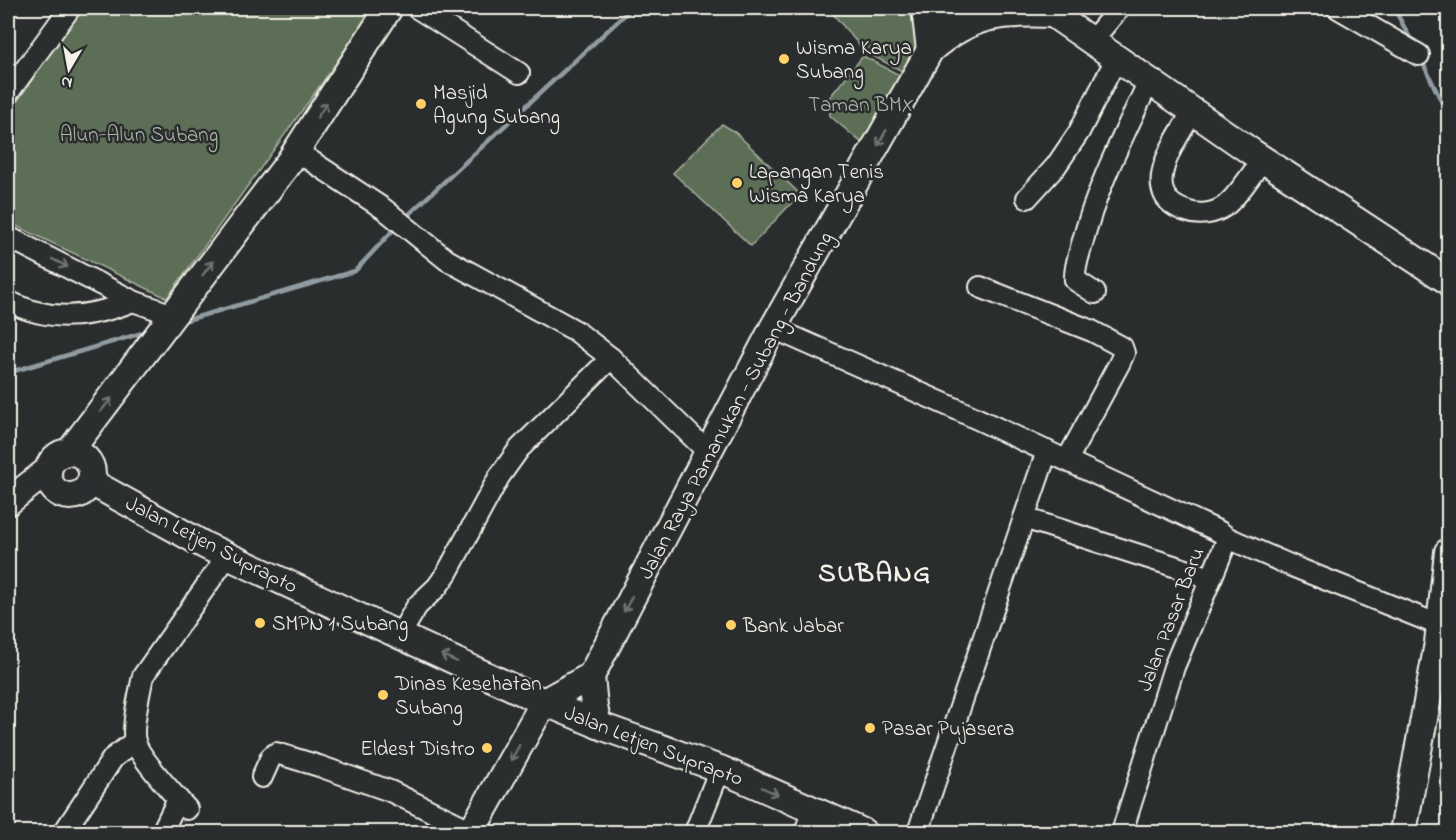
<svg xmlns="http://www.w3.org/2000/svg" width="1456" height="840" viewBox="0 0 1456 840" font-family="'Indie Flower',sans-serif">
<style>
.green{fill:#5d6e57;stroke:#a8b0a0;stroke-width:1.5}
.lines{fill:none;stroke-linecap:round;stroke-linejoin:round}
.stream{stroke:#919ca2;stroke-width:4.5}
.minor-casing{stroke:#f4f1e8;stroke-width:24}
.major-casing{stroke:#f4f1e8;stroke-width:30}
.minor{stroke:#2a2d2e;stroke-width:20}
.major{stroke:#2a2d2e;stroke-width:26}
.oneway{stroke:#71726f}
.poi-dot{fill:#ffd166;stroke:#2a2d2e;stroke-width:2}
.labels{text-anchor:middle;stroke-width:5;stroke-linejoin:round;paint-order:stroke}
.poi-label{font-size:21px;fill:#f4f1e8;stroke:#2a2d2e;text-anchor:start}
.park-label{font-size:21px;fill:#b0b6a7;stroke:#2a2d2e}
.street-label{font-size:21px;fill:#f4f1e8;stroke:#2a2d2e}
.district-label{font-size:27px;font-weight:bold;letter-spacing:1.5px;fill:#f4f1e8;stroke:#2a2d2e}
</style>
<rect width="100%" height="100%" fill="#2a2d2e"/>
<filter id="ink" filterUnits="userSpaceOnUse"><feTurbulence type="fractalNoise" baseFrequency=".0167" numOctaves="2"/><feDisplacementMap in="SourceGraphic" scale="12" xChannelSelector="R" yChannelSelector="G"/><feConvolveMatrix kernelMatrix="1 2 1 2 8 2 1 2 1" color-interpolation-filters="sRGB"/></filter>
<g filter="url(#ink)">
<g class="green">
<polygon points="81,8 376,8 167,298 8,222 8,115"/>
<polygon points="828,8 917,8 923,47 908,74 865,52"/>
<polygon points="863,56 907,79 869,149 830,116 829,98"/>
<polygon points="722,124 735,132 800,194 751,246 673,173"/>
</g>
<g class="lines">
<g class="stream">
<polyline points="1394,8 1412,42"/>
<polyline points="1422,61 1448,115"/>
<polyline points="405,218 632,8"/>
<polyline points="180,322 355,271 397,226"/>
<polyline points="8,370 14,371 149,331"/>
</g>
<defs>
<g id="minor">
<polyline points="417,8 519,73"/>
<polyline points="1338,8 1419,55"/>
<polyline points="1091,42 1119,8"/>
<polyline points="8,93 70,8"/>
<path d="M1193,111C1177,139 1135,194 1186,211C1199,216 1214,214 1225,206C1240,194 1251,174 1263,159"/>
<polyline points="296,151 384,209 447,260 576,331 611,358 519,449 499,477 447,573 437,587 417,606 400,635"/>
<polyline points="1027,198 1056,166 1079,132 1116,59"/>
<polyline points="8,237 133,301 173,315"/>
<polyline points="980,287 1092,331 1122,347 1124,353 1119,364 1067,460"/>
<path d="M1095,293L1075,280C1074,268 1079,255 1082,244C1097,186 1124,135 1149,81"/>
<path d="M8,301C49,323 90,318 133,301"/>
<polyline points="773,328 954,408 1220,532 1228,538"/>
<polyline points="611,358 709,453"/>
<polyline points="1024,518 1047,451"/>
<polyline points="262,777 271,757 276,753 319,766 390,791 472,831"/>
<path d="M187,809C175,796 140,758 135,742C131,728 140,691 143,676L228,555"/>
<polyline points="64,832 113,758 135,741"/>
<polyline points="162,832 178,799"/>
<polyline points="695,832 720,769"/>
<polyline points="805,832 813,810"/>
<polyline points="918,832 1024,518 1211,578"/>
<polyline points="1122,832 1174,667 1228,538 1292,566 1439,625"/>
</g>
<g id="major">
<polyline points="925,8 930,50"/>
<polyline points="1044,8 1253,153 1448,281"/>
<path d="M931,49C972,14 1000,12 1052,14L1049,8"/>
<polyline points="70,451 289,162 389,8"/>
<circle cx="70" cy="474" r="22"/>
<polyline points="91,482 206,546 544,702 606,728 720,769 863,832"/>
<polyline points="8,502 47,471"/>
<polyline points="591,676 773,328 930,50 948,8"/>
<polyline points="591,676 594,707 598,725"/>
<polyline points="471,832 544,702 591,676"/>
<polyline points="1403,832 1438,643 1448,552"/>
</g>
</defs>
<use href="#minor" class="minor-casing"/>
<use href="#major" class="major-casing"/>
<use href="#minor" class="minor"/>
<use href="#major" class="major"/>
</g>
<defs><path id="oneway-shaft" d="M-6 0H5M1.5-3L5.5 0L1.5 3" fill="none" stroke-width="1.6" stroke-linecap="round" stroke-linejoin="round" transform="scale(1.5)"/></defs>
<g class="oneway">
<use href="#oneway-shaft" transform="translate(322 110) rotate(-57)"/>
<use href="#oneway-shaft" transform="translate(882 138) rotate(119)"/>
<use href="#oneway-shaft" transform="translate(60 263) rotate(27)"/>
<use href="#oneway-shaft" transform="translate(208 268) rotate(-53)"/>
<use href="#oneway-shaft" transform="translate(106 405) rotate(-52)"/>
<use href="#oneway-shaft" transform="translate(628 604) rotate(117)"/>
<use href="#oneway-shaft" transform="translate(449 658) rotate(-155)"/>
<use href="#oneway-shaft" transform="translate(515 753) rotate(119)"/>
<use href="#oneway-shaft" transform="translate(770 791) rotate(24)"/>
</g>
</g>
<g class="poi-dot">
<circle cx="784" cy="59" r="6"/>
<circle cx="421" cy="104" r="6"/>
<circle cx="737" cy="183" r="6"/>
<circle cx="260" cy="623" r="6"/>
<circle cx="731" cy="625" r="6"/>
<circle cx="383" cy="695" r="6"/>
<circle cx="870" cy="728" r="6"/>
<circle cx="487" cy="748" r="6"/>
</g>
<g class="labels">
<g class="poi-label">
<text x="796" y="54">Wisma Karya<tspan x="796" dy="24">Subang</tspan></text>
<text x="433" y="99">Masjid<tspan x="433" dy="24">Agung Subang</tspan></text>
<text x="749" y="178">Lapangan Tenis<tspan x="749" dy="24">Wisma Karya</tspan></text>
<text x="272" y="630">SMPN 1 Subang</text>
<text x="743" y="632">Bank Jabar</text>
<text x="395" y="690">Dinas Kesehatan<tspan x="395" dy="24">Subang</tspan></text>
<text x="882" y="735">Pasar Pujasera</text>
<text x="475" y="755" text-anchor="end">Eldest Distro</text>
</g>
<g class="park-label">
<text x="861" y="111">Taman BMX</text>
<text x="139" y="141">Alun-Alun Subang</text>
</g>
<g class="street-label">
<text transform="translate(735 405) rotate(-62)" y="7">Jalan Raya Pamanukan - Subang - Bandung</text>
<text transform="translate(212 544) rotate(27)" y="7">Jalan Letjen Suprapto</text>
<text transform="translate(1170 619) rotate(-69)" y="7">Jalan Pasar Baru</text>
<text transform="translate(654 745) rotate(21)" y="7">Jalan Letjen Suprapto</text>
</g>
<g class="district-label">
<text x="875" y="581">SUBANG</text>
</g>
</g>
<rect width="1456" height="840" fill="none" stroke="#2a2d2e" stroke-width="30"/>
<rect x="15" y="15" width="1426" height="810" fill="none" stroke="#f4f1e8" stroke-width="2" filter="url(#ink)"/>
<g transform="translate(69 69) rotate(190)" stroke="#2a2d2e" stroke-width="4.5" paint-order="stroke">
<path d="M0-4.5L10 22L0 15L-10 22Z" fill="#f4f1e8"/>
<text y="-9" font-size="16" font-weight="bold" text-anchor="middle" fill="#f4f1e8">N</text>
</g>
</svg>
